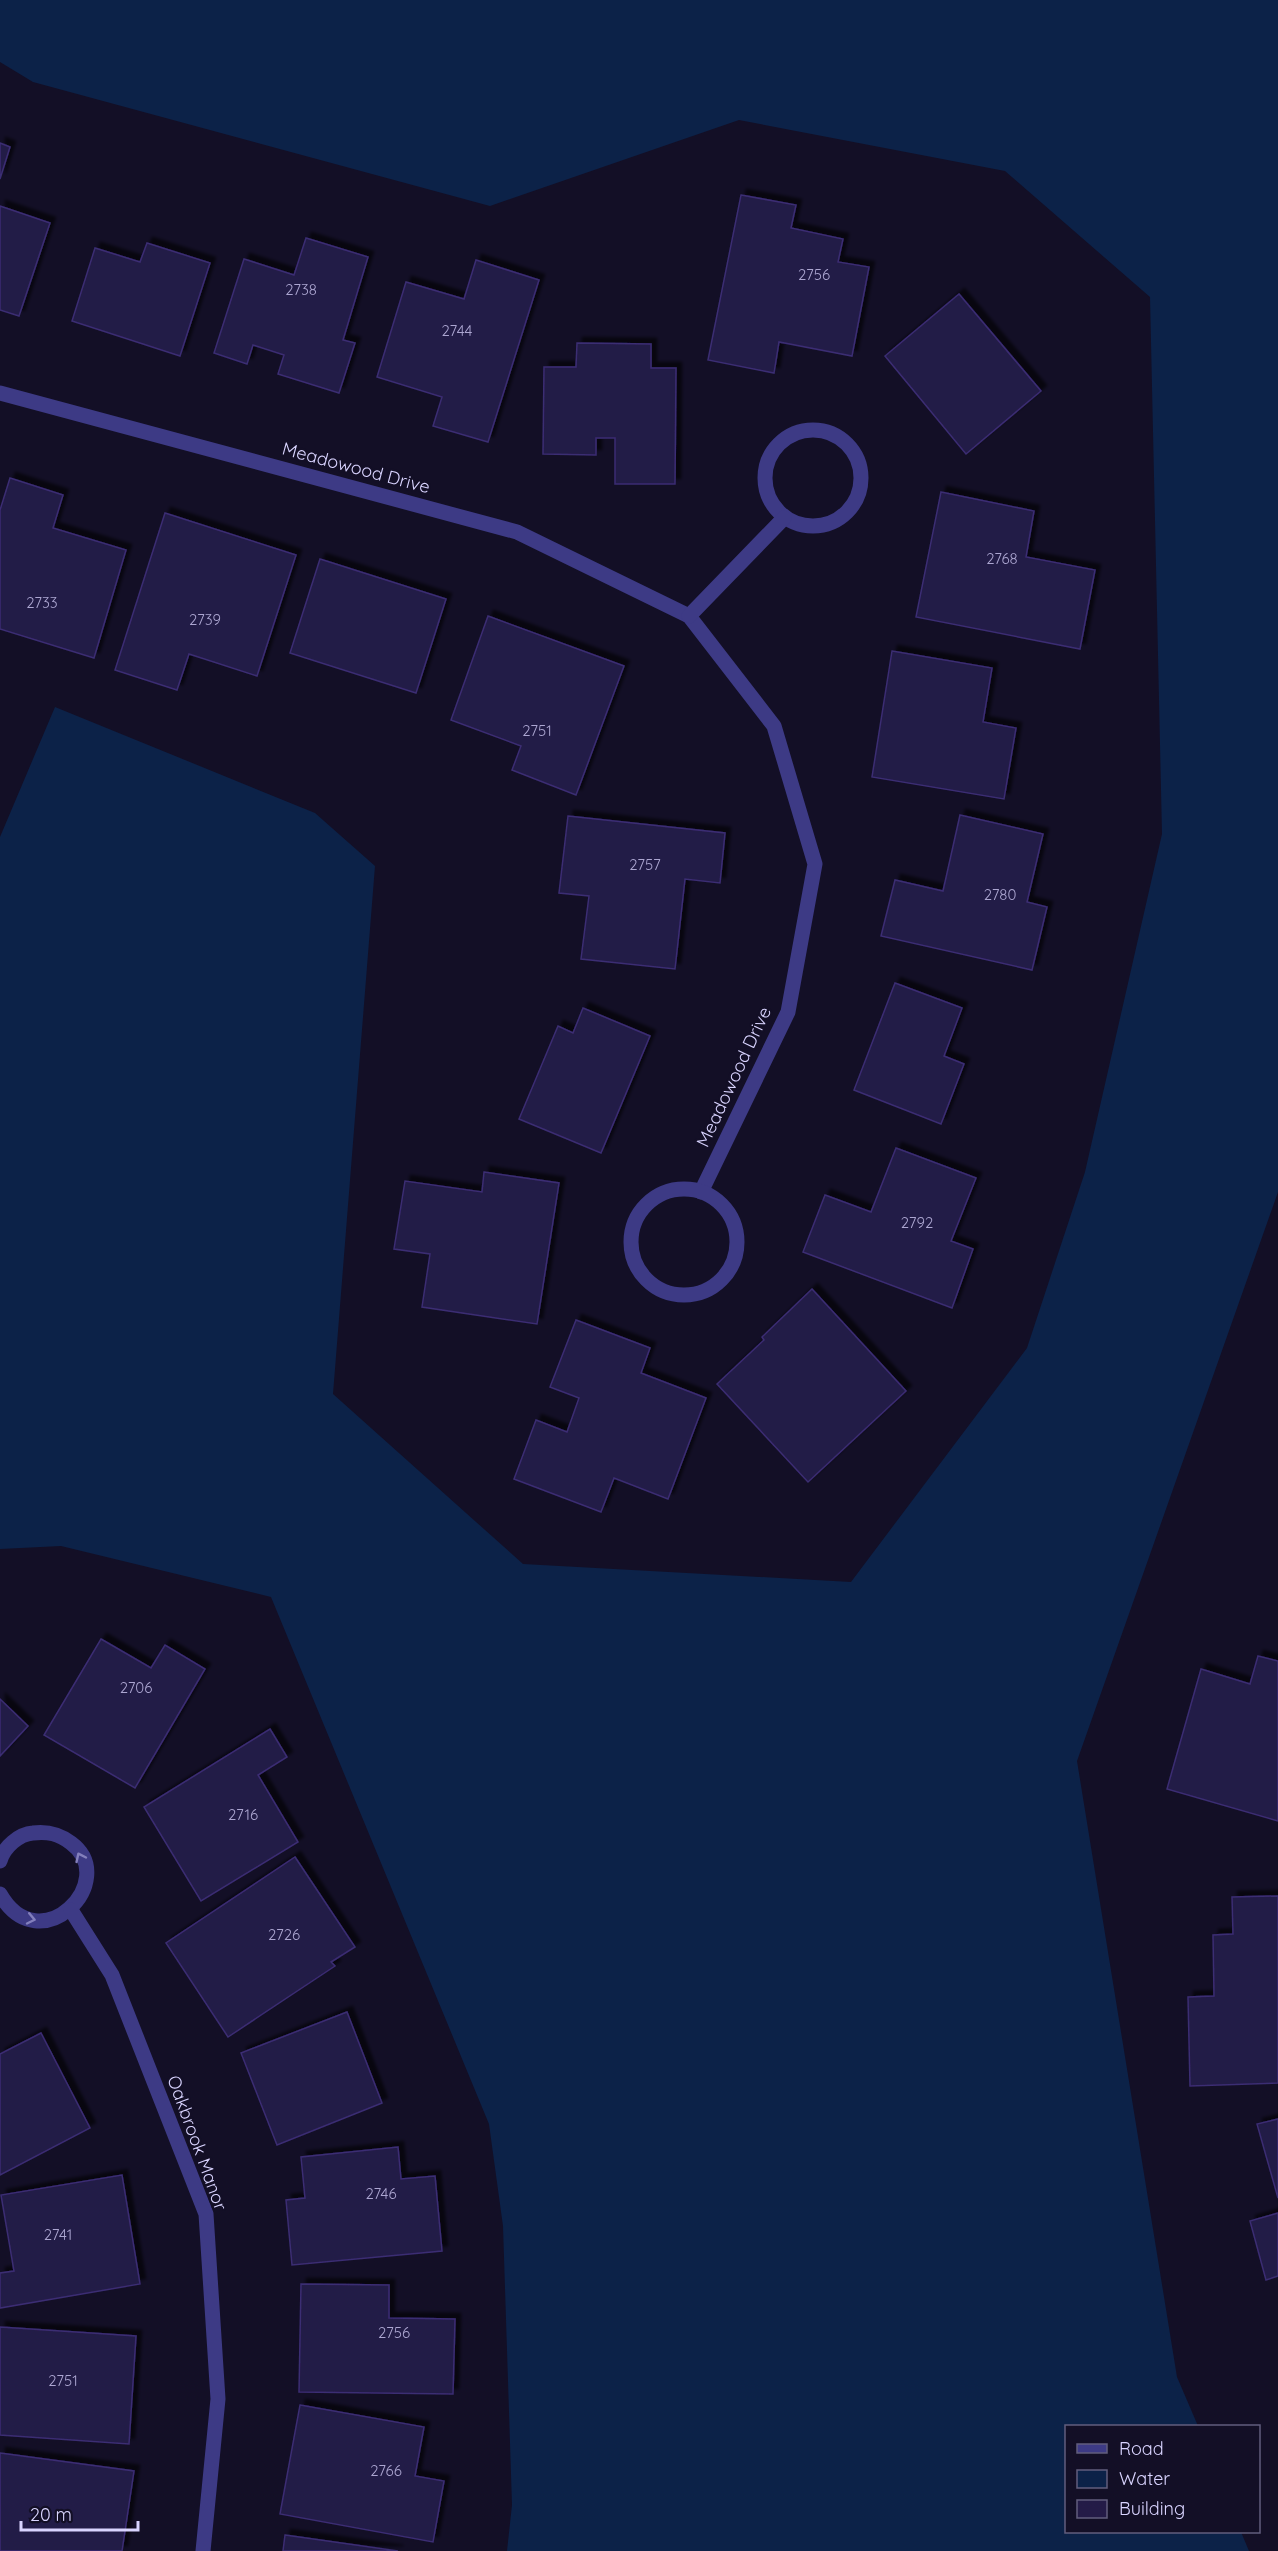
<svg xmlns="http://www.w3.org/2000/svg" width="1278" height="2551" viewBox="0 0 1278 2551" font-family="Quicksand,sans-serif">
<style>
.water{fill:#0c2248}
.building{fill:#241b47;stroke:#3b2d73;stroke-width:1.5;filter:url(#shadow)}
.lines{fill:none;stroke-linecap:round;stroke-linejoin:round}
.minor{stroke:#3d3a85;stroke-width:15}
.oneway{stroke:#837fbc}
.labels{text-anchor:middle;stroke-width:4.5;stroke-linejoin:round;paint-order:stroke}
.number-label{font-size:15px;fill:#aca6d1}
.street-label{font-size:18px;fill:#d9d4ff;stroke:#130f26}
</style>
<defs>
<filter id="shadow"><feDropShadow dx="5.5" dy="-5.5" stdDeviation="1.5" flood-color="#0009"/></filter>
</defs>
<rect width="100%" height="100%" fill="#130f26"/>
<polygon class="water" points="0,0 1278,0 1278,1192 1077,1761 1177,2377 1198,2426 1066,2426 1066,2532 1241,2532 1249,2551 507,2551 512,2505 503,2226 489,2124 271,1597 61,1546 0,1549 0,837 55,707 315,813 375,866 333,1394 523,1564 851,1582 1027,1348 1085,1172 1162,834 1150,297 1005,171 739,120 490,206 33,82 0,62"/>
<g class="building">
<polygon points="0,143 10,147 0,179"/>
<polygon points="741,195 796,205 791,228 843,239 838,262 869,267 852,356 779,342 774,373 708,360"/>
<polygon points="0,206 50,223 19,316 0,310"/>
<polygon points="306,238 368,257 343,340 355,343 339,393 278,374 284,355 253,345 247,364 214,353 244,259 294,275"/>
<polygon points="147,243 210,263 180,356 72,321 95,248 140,262"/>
<polygon points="476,260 539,280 488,442 433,426 442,397 377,377 406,282 464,299"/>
<polygon points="959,294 1041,391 966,454 885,356"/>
<polygon points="577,343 651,344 651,368 676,368 675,484 615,484 615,438 596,438 596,455 543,454 544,367 576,367"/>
<polygon points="10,478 63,495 53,528 126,550 94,658 0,629 0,510"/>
<polygon points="941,492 1034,511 1026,557 1095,570 1080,649 916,617"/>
<polygon points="165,513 296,555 257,676 189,654 177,690 115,670"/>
<polygon points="320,559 446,599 416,693 290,653"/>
<polygon points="488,616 624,666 576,795 512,770 521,746 451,720"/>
<polygon points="892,651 992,668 983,722 1016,728 1004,799 872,777"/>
<polygon points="960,815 1043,834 1027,902 1047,907 1032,970 881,936 895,880 943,891"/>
<polygon points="568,816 725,833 720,883 685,879 675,969 581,959 589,896 559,893"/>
<polygon points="895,983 962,1008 944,1056 964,1064 941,1124 854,1090"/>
<polygon points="583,1008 650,1036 601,1153 519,1119 558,1026 573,1033"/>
<polygon points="896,1148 976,1178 951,1241 973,1249 952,1308 803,1252 825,1195 871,1212"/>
<polygon points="484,1172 559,1183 537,1324 422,1307 430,1254 394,1249 405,1181 482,1192"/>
<polygon points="812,1289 906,1391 808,1482 717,1384 764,1340 762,1337"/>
<polygon points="576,1320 650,1348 641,1373 706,1398 668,1499 614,1478 601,1512 514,1479 536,1420 567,1432 579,1398 550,1387"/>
<polygon points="101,1639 151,1668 165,1645 205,1669 135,1788 44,1735"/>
<polygon points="1258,1656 1278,1661 1278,1821 1167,1789 1201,1669 1250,1684"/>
<polygon points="0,1699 28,1726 0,1756"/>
<polygon points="270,1729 287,1757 258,1775 298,1842 201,1901 144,1807"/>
<polygon points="295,1857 355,1947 331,1962 335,1966 228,2037 166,1943"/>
<polygon points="1278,1896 1278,2083 1190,2086 1188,1997 1214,1996 1213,1935 1233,1934 1232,1897"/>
<polygon points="347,2012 382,2103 277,2145 241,2053"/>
<polygon points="41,2033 90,2128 0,2175 0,2054"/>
<polygon points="1278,2119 1278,2198 1257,2124"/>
<polygon points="398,2147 401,2179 435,2176 442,2251 292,2265 286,2200 305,2198 301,2157"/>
<polygon points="122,2175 140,2284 0,2308 0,2273 14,2271 1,2195"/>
<polygon points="1278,2213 1278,2276 1266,2280 1250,2221"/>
<polygon points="301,2284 389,2285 389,2318 455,2319 453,2394 299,2392"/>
<polygon points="0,2327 136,2336 129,2444 0,2435"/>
<polygon points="300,2405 424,2427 415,2476 444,2481 433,2542 280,2514"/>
<polygon points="0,2453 134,2471 122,2551 0,2551"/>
<polygon points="285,2535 398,2551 283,2551"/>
</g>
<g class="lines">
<g class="minor">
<polyline points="0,393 517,532 689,616 774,726 815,864 788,1012 701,1192"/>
<circle cx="813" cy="478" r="48"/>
<polyline points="689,616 784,518"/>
<circle cx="684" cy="1242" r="53"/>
<path d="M0,1861C4,1847 19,1834 33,1833C48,1831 59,1834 71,1843C121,1880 40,1964 0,1894"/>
<polyline points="71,1910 112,1975 206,2214 218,2399 203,2551"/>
</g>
</g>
<defs><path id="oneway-chevron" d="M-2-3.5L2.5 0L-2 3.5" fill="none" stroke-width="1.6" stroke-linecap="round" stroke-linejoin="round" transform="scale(1.5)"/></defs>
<g class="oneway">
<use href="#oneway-chevron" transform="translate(80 1857) rotate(-115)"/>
<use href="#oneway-chevron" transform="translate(31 1919) rotate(12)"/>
</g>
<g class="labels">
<g class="number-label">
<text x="814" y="280">2756</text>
<text x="301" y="295">2738</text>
<text x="457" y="336">2744</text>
<text x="1002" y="564">2768</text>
<text x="42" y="608">2733</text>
<text x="205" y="625">2739</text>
<text x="537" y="736">2751</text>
<text x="645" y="870">2757</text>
<text x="1000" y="900">2780</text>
<text x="917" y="1228">2792</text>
<text x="136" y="1693">2706</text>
<text x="243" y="1820">2716</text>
<text x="284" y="1940">2726</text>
<text x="381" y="2199">2746</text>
<text x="58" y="2240">2741</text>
<text x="394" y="2338">2756</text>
<text x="63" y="2386">2751</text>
<text x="386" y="2476">2766</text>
</g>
<g class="street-label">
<text transform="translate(356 468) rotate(15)" y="6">Meadowood Drive</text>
<text transform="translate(734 1077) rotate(-65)" y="6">Meadowood Drive</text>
<text transform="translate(197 2143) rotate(70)" y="6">Oakbrook Manor</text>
</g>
</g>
<rect x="1065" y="2425" width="195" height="108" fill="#130f26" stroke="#625e7d" stroke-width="1.5"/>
<rect x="1077" y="2444" width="30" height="9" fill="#3d3a85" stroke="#625e7d" stroke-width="1.5"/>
<text x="1119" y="2455" font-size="18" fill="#d9d4ff">Road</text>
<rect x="1077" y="2470" width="30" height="18" fill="#0c2248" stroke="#625e7d" stroke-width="1.5"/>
<text x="1119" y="2485" font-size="18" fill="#d9d4ff">Water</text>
<rect x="1077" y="2500" width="30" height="18" fill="#241b47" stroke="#625e7d" stroke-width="1.5"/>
<text x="1119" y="2515" font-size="18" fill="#d9d4ff">Building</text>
<path d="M21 2521v9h117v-9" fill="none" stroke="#d9d4ff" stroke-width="3"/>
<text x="30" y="2521" font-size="18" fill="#d9d4ff" stroke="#130f26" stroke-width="4.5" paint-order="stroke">20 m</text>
</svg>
